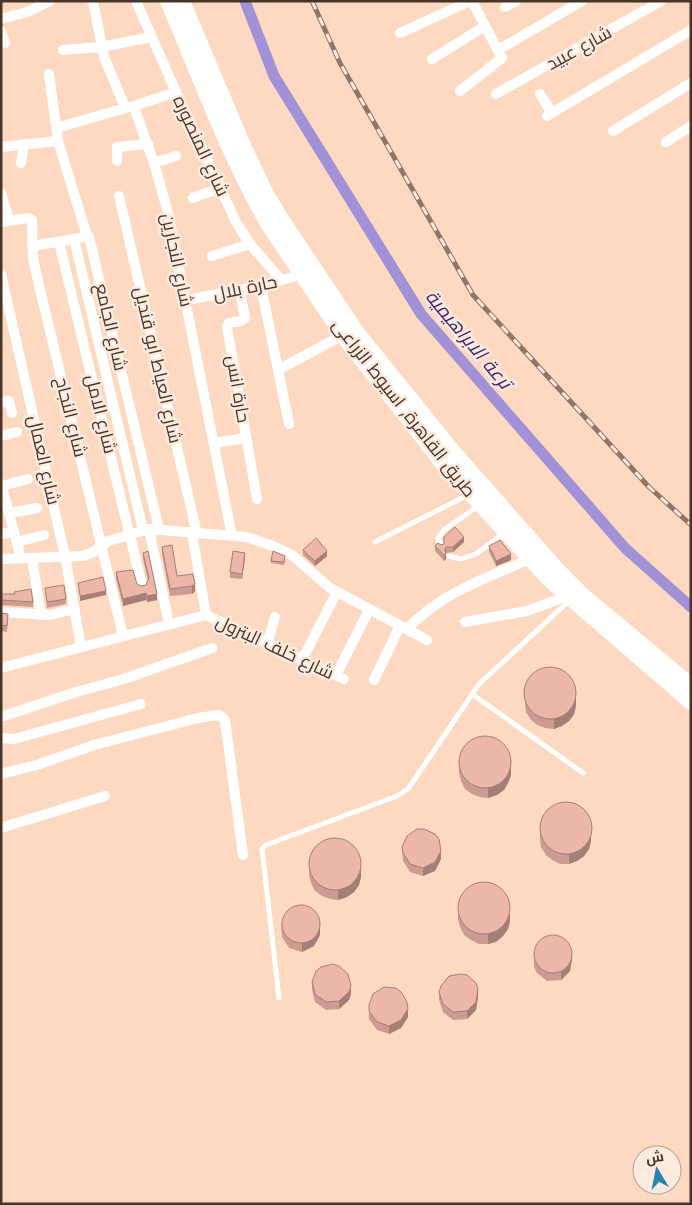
<svg xmlns="http://www.w3.org/2000/svg" width="692" height="1205" viewBox="0 0 692 1205" font-family="Jost,Cairo,sans-serif">
<style>
.lines{fill:none;stroke-linecap:round;stroke-linejoin:round}
.canal{stroke:#a191d7;stroke-width:11}
.service{stroke:#fff;stroke-width:5}
.minor{stroke:#fff;stroke-width:10}
.trunk{stroke:#fff;stroke-width:16}
.rail-casing{stroke:#907666;stroke-width:5}
.rail{stroke:#fdeade;stroke-width:3;stroke-dasharray:9;stroke-linecap:butt}
.wall{fill:#cb9d91}
.shaded-wall{fill:#a57f76}
.building{fill:#ecb6a9;stroke:#a57f76}
.labels{text-anchor:middle;stroke-width:5;stroke-linejoin:round;paint-order:stroke}
.street-label{font-size:18px;fill:#473529;stroke:#fdeade}
.water-label{font-size:19px;font-style:italic;fill:#3a1e6f;stroke:#fdeade}
</style>
<rect width="100%" height="100%" fill="#fed9c1"/>
<g class="lines">
<polyline class="canal" points="245,1 274,76 421,314 625,548 691,607"/>
<g class="service">
<polyline points="375,542 468,495"/>
<polyline points="441,546 438,538 444,530 478,506"/>
<polyline points="449,556 461,559 476,554 504,533"/>
<polyline points="472,694 583,773"/>
<polyline points="279,998 262,849 266,845 397,796 408,789 479,684 570,600"/>
</g>
<g class="minor">
<polyline points="93,1 104,57 125,107 134,107 154,163 168,213 232,536"/>
<polyline points="136,1 176,92 236,222 250,244 281,280"/>
<polyline points="505,7 516,1"/>
<polyline points="1,19 27,12 50,1"/>
<polyline points="1,32 5,43"/>
<polyline points="400,33 470,1"/>
<polyline points="63,50 101,47 151,37"/>
<polyline points="498,50 582,1"/>
<polyline points="432,59 485,26"/>
<polyline points="49,74 58,141 87,236 89,237 159,529"/>
<polyline points="460,91 502,58 472,1"/>
<polyline points="496,94 661,1"/>
<polyline points="540,94 552,113"/>
<polyline points="134,106 176,92"/>
<polyline points="547,116 691,30"/>
<polyline points="56,128 126,108"/>
<polyline points="613,131 691,83"/>
<polyline points="666,142 691,126"/>
<polyline points="1,147 58,141"/>
<polyline points="117,161 117,147 148,144"/>
<polyline points="21,163 24,144"/>
<polyline points="154,163 176,156"/>
<polyline points="1,193 9,220"/>
<polyline points="119,196 197,534"/>
<polyline points="193,198 220,188"/>
<polyline points="1,222 28,218 32,220 33,258 38,281 123,636"/>
<polyline points="74,239 143,530"/>
<polyline points="59,242 142,586"/>
<polyline points="32,246 81,238"/>
<polyline points="212,256 250,244"/>
<polyline points="1,274 65,556 81,647"/>
<polyline points="261,286 289,424"/>
<polyline points="240,290 245,318 241,321 229,323 227,327 257,499"/>
<polyline points="186,300 261,286 303,274"/>
<polyline points="278,370 343,335"/>
<polyline points="1,402 9,401 12,413"/>
<polyline points="1,436 17,432"/>
<polyline points="214,443 246,438"/>
<polyline points="1,484 21,558"/>
<polyline points="2,486 28,479"/>
<polyline points="9,513 37,508"/>
<polyline points="149,529 169,624"/>
<polyline points="192,533 206,615"/>
<polyline points="1,534 14,532"/>
<polyline points="17,542 44,535"/>
<polyline points="32,558 41,615"/>
<polyline points="1,559 83,556 92,553 108,541 149,529 247,537 273,546 292,555 330,588 427,640"/>
<polyline points="1,612 50,615 75,609"/>
<polyline points="206,615 344,679"/>
<polyline points="465,622 527,611 567,596"/>
<path d="M407,629C443,592 484,579 530,559"/>
<polyline points="267,644 275,617"/>
<polyline points="302,660 337,592"/>
<polyline points="1,668 206,615"/>
<polyline points="336,675 369,610"/>
<polyline points="374,680 400,626"/>
<polyline points="1,717 76,692 124,679 212,648"/>
<polyline points="1,738 14,739 141,704"/>
<polyline points="1,774 37,765 94,745 198,718 218,715 222,717 225,720 243,855"/>
<polyline points="1,828 105,796"/>
</g>
<g class="trunk">
<path d="M168,1C200,76 228,154 269,225L343,335L442,462L550,580L691,702"/>
<polyline points="182,1 244,148 267,196 281,219 357,333 454,453 558,571 582,595 691,686"/>
</g>
<defs>
<polyline id="rail" points="312,1 340,63 473,295 649,487 691,525"/>
</defs>
<use href="#rail" class="rail-casing"/>
<use href="#rail" class="rail"/>
</g>
<g class="wall">
<polygon points="464,542 453,552 446,553 446,559 444,561 435,551 435,546"/>
<polygon points="489,546 511,560 496,566 489,552"/>
<polygon points="162,547 177,576 193,574 195,591 192,594 170,596 162,554"/>
<polygon points="303,550 327,556 315,566 303,555"/>
<polygon points="143,553 157,600 147,602 146,600 123,606 116,579 116,572 141,586 146,585 148,581 143,559"/>
<polygon points="245,558 242,579 230,578 230,572"/>
<polygon points="285,559 284,565 271,563 271,561"/>
<polygon points="45,588 66,599 66,604 47,608"/>
<polygon points="1,594 33,602 33,607 1,605"/>
<polygon points="1,613 8,619 7,632 1,631"/>
<polygon points="525,693 576,706 574,714 569,721 562,726 554,729 545,728 537,725 531,720 526,712 525,704"/>
<polygon points="459,762 511,775 508,783 504,790 497,795 488,798 480,797 472,794 465,789 461,781 459,773"/>
<polygon points="540,829 591,841 589,849 584,856 577,861 569,864 560,864 552,860 546,855 541,847 540,839"/>
<polygon points="402,847 441,859 435,871 423,876 410,872 403,861"/>
<polygon points="309,864 361,877 359,885 354,892 347,897 338,900 330,899 322,896 315,891 311,883 309,875"/>
<polygon points="458,909 510,921 508,929 503,936 496,942 488,944 479,944 471,940 464,935 460,927 458,919"/>
<polygon points="281,923 320,935 314,946 302,952 289,948 282,937"/>
<polygon points="534,959 572,959 570,971 561,980 547,981 537,973 534,967"/>
<polygon points="312,982 351,994 349,1000 339,1009 326,1010 315,1002 312,990"/>
<polygon points="439,992 478,997 476,1010 467,1019 453,1020 443,1012 439,1000"/>
<polygon points="369,1005 408,1017 401,1028 389,1034 377,1030 369,1019"/>
</g>
<g class="shaded-wall">
<polygon points="464,537 464,542 453,552 453,547"/>
<polygon points="446,547 446,559 444,561 445,550"/>
<polygon points="327,551 327,556 315,566 315,561"/>
<polygon points="245,553 245,558 242,579 242,574"/>
<polygon points="511,554 511,560 496,566 496,561"/>
<polygon points="195,584 195,591 192,594 192,586"/>
<polygon points="106,591 106,595 80,601 80,596"/>
<polygon points="146,593 146,600 123,606 123,599"/>
<polygon points="157,594 157,600 147,602 147,596"/>
<polygon points="576,695 576,706 574,714 569,721 562,726 554,729 554,718"/>
<polygon points="511,764 511,775 508,783 504,790 497,795 488,798 488,787"/>
<polygon points="591,830 591,841 589,849 584,856 577,861 569,864 569,853"/>
<polygon points="441,851 441,859 435,871 423,876 423,868"/>
<polygon points="361,866 361,877 359,885 354,892 347,897 338,900 338,889"/>
<polygon points="510,910 510,921 508,929 503,936 496,942 488,944 488,933"/>
<polygon points="320,927 320,935 314,946 302,952 302,944"/>
<polygon points="572,951 572,959 570,971 561,980 561,972"/>
<polygon points="351,986 351,994 349,1000 339,1009 339,1001"/>
<polygon points="478,989 478,997 476,1010 467,1019 467,1011"/>
<polygon points="408,1009 408,1017 401,1028 389,1034 389,1026"/>
</g>
<g class="building">
<polygon points="455,527 464,537 453,547 446,547 445,550 446,554 444,555 435,546 438,543 441,545 444,544 444,537"/>
<polygon points="316,538 327,551 315,561 303,550"/>
<polygon points="500,540 511,554 496,561 489,546"/>
<polygon points="172,545 177,576 193,574 195,584 192,586 170,589 162,547"/>
<polygon points="148,551 157,594 147,596 146,593 123,599 116,572 133,570 137,584 141,586 146,585 149,578 143,553"/>
<polygon points="233,551 245,553 242,574 230,572"/>
<polygon points="273,551 285,556 284,562 271,561"/>
<polygon points="103,577 106,591 80,596 78,583"/>
<polygon points="64,585 66,599 47,602 45,588"/>
<polygon points="31,589 33,602 1,600 1,594 15,594 14,592"/>
<polygon points="1,613 8,614 7,626 1,625"/>
<circle cx="550" cy="693" r="26"/>
<circle cx="485" cy="762" r="26"/>
<circle cx="566" cy="828" r="26"/>
<polygon points="417,829 424,829 435,834 439,839 441,851 435,862 423,868 410,864 403,853 402,847 407,836"/>
<circle cx="335" cy="864" r="26"/>
<circle cx="484" cy="908" r="26"/>
<circle cx="301" cy="924" r="19"/>
<circle cx="553" cy="954" r="19"/>
<polygon points="333,964 339,966 348,974 351,986 349,992 339,1001 326,1002 315,994 312,982 316,971 321,967"/>
<polygon points="461,974 467,975 476,983 478,989 476,1002 467,1011 453,1012 443,1004 439,992 441,986 449,976"/>
<polygon points="384,987 396,988 401,992 407,1002 408,1009 401,1020 389,1026 377,1022 369,1011 369,1005 373,994"/>
</g>
<g class="labels">
<g class="street-label">
<text transform="translate(579 48) rotate(-29)" y="6">شارع عبيد</text>
<text transform="translate(201 146) rotate(65)" y="6">شارع المنصوره</text>
<text transform="translate(177 260) rotate(78)" y="6">شارع النجارين</text>
<text transform="translate(245 288) rotate(-12)" y="6">حارة بلال</text>
<text transform="translate(111 327) rotate(77)" y="6">شارع الجامع</text>
<text transform="translate(158 365) rotate(77)" y="6">شارع العياط ابو قنديل</text>
<text transform="translate(238 389) rotate(80)" y="6">حارة انس</text>
<text transform="translate(404 408) rotate(52)" y="6">طريق القاهرة, اسيوط الزراعى</text>
<text transform="translate(101 414) rotate(76)" y="6">شارع الامل</text>
<text transform="translate(71 417) rotate(76)" y="6">شارع النجاح</text>
<text transform="translate(44 460) rotate(77)" y="6">شارع العمال</text>
<text transform="translate(275 647) rotate(25)" y="6">شارع خلف البترول</text>
</g>
<g class="water-label">
<text transform="translate(469 339) rotate(50)" y="7">ترعة الابراهيمية</text>
</g>
</g>
<rect width="692" height="1205" fill="none" stroke="#473529" stroke-width="5"/>
<g transform="translate(657 1170) rotate(350)"><circle r="24" fill="#fdeade" stroke="#b4a296"/>
<path d="M0-4L9 19L0 12L-9 19Z" fill="#2885b2"/>
<text y="-8" font-size="14" font-weight="bold" text-anchor="middle" fill="#473529">ش</text>
</g>
</svg>
